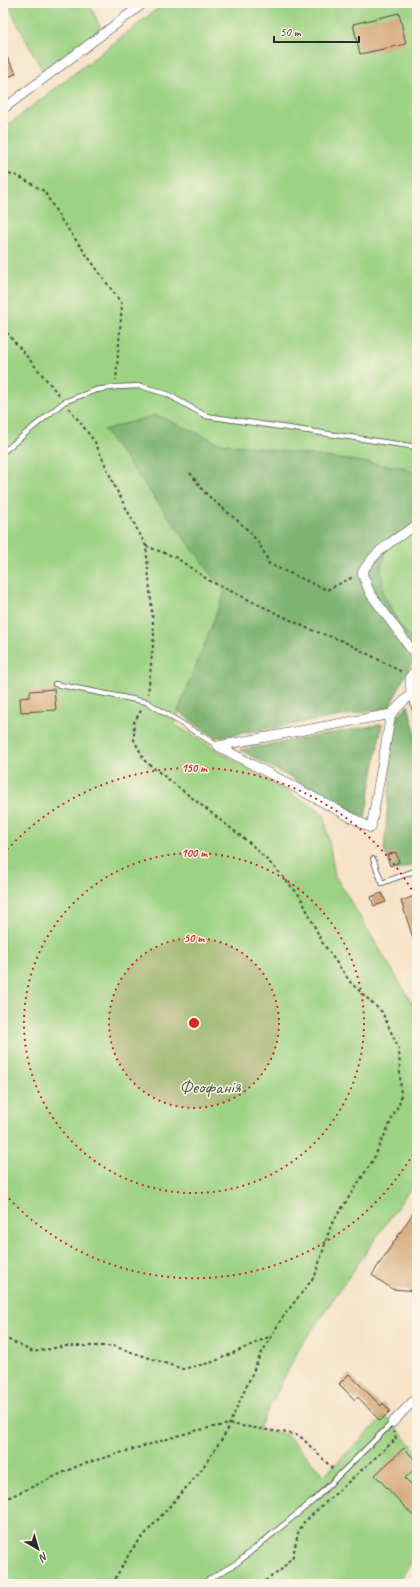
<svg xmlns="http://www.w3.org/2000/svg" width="420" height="1587" viewBox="0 0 420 1587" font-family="Caveat,sans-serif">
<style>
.green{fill:#9cd283;stroke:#647e57}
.forest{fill:#7db471;stroke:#54704e}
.building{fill:#d4a577}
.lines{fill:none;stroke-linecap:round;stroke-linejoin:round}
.service-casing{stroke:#494642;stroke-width:6}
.minor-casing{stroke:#494642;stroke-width:10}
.path{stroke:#494642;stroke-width:2;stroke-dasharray:3 3;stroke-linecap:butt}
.service{stroke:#fff;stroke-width:4.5}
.minor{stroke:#fff;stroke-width:9}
.ring{fill:none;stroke:#d62828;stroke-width:2;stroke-dasharray:2 4}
.labels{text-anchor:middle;stroke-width:3;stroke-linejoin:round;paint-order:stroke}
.park-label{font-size:19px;fill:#4d5d45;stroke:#fcf5e5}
.centre{fill:#d62828;stroke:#fcf5e5;stroke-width:2}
.ring-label{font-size:12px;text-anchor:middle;font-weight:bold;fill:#d62828;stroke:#fcf5e5;stroke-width:3;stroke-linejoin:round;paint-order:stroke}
</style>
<rect width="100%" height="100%" fill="#fcf5e5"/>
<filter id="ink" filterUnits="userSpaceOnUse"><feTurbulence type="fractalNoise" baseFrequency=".025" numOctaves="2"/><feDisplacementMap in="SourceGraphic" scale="8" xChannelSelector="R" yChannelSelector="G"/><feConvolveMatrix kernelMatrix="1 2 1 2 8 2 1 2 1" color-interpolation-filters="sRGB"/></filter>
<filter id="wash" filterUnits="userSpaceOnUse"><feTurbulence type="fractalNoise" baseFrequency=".012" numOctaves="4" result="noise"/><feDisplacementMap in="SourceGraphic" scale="16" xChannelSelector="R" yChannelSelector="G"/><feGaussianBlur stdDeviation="0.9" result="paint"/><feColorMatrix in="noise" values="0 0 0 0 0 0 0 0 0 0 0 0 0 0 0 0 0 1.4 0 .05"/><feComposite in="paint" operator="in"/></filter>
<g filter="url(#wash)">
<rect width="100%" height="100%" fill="#f6e2c7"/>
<g class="green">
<polygon points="8,3 89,3 101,29 44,73 20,29"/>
<polygon points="165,3 417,3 417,468 400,467 219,443 156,415 104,430 225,592 174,724 324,814 335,876 417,1011 417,1179 300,1347 258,1430 286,1434 324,1475 385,1416 417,1451 417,1552 398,1584 3,1584 3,129"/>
<polygon points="417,525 417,646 400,625 383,594 381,566 389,543"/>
</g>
<g class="forest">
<polygon points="156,415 219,443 400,467 417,472 417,524 389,543 381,566 383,594 399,625 417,646 417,658 410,666 389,708 215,738 178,711 225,592 104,430"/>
<polygon points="408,705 417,739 417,864 393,871 384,850 395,719"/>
<polygon points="382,724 365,818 240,750"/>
</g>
<g id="blocks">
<g class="building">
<polygon points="399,13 406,44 360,54 353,24"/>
<polygon points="3,50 16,73 3,80"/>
<polygon points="54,689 56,710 21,712 20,698 30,697 30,691"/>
<polygon points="396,852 399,862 390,866 387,855"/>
<polygon points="382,893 386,902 374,906 371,897"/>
<polygon points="417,895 417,944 415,944 401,901"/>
<polygon points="417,1207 417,1291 392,1289 372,1275"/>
<polygon points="349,1374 381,1406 383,1403 390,1411 380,1421 358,1397 355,1400 339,1384"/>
<polygon points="404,1448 417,1462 417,1467 405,1478 417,1490 417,1520 375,1475"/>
</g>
</g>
</g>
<g filter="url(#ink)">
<use href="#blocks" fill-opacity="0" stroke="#494642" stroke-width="1"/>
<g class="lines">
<defs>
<g id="service">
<polyline points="3,452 64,402 96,390 116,387 141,386 167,394 206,416 417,447"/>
<polyline points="55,684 147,702 218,746"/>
<polyline points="411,694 417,720"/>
<polyline points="373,859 382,883 417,870"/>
<polyline points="201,1584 237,1563 314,1500 392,1423"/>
</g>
<g id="minor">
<polyline points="3,109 144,3"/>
<path d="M417,525C396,538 374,551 362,573L370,593L417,657"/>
<polyline points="391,714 371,828 218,746 391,714 411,694 410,677 417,669"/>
<polyline points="392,1423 417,1397"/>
</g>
</defs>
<use href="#service" class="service-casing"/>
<use href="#minor" class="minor-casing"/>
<g class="path">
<polyline points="3,173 18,176 44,191 60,218 122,304 116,380"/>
<polyline points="3,328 60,396"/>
<polyline points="69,408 95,442 116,489 146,546 154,635 148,694"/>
<path d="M190,473C197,481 202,491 210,497C234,520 257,530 269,564L327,590L353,577"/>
<polyline points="146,546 175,557 210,581 309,629 343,641 402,672"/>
<polyline points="3,1337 33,1352 66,1346 113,1346 183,1369 213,1362 271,1336"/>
<polyline points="3,1500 80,1465 194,1431 229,1424 294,1434 302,1438 334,1470"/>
<polyline points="112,1584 132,1549 199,1473 224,1436 260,1356 282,1318 315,1276 331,1225 373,1160 401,1099 399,1049 382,1012 351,983 322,942 300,896 275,868 251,844 145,761 134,740 134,722 142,709"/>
<polyline points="260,1584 280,1571 293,1556 298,1533 304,1522 396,1439 394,1432"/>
</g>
<use href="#service" class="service"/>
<use href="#minor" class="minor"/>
</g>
</g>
<circle cx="194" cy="1023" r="85" fill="#d62828" fill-opacity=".12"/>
<g class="ring">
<circle cx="194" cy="1023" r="85"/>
<circle cx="194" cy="1023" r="170"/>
<path d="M416 1149A255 255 0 0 1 3 1192M3 854A255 255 0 0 1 416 897"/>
</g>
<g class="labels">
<g class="park-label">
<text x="210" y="1093">Феофанія</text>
</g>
</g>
<circle cx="194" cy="1023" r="6" class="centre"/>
<g class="ring-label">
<text x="194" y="772">150 m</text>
<text x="194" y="857">100 m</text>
<text x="194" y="942">50 m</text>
</g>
<rect width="420" height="1587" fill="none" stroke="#fcf5e5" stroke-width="16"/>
<g transform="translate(38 1549) rotate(142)" stroke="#fcf5e5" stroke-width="3" paint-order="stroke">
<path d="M0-3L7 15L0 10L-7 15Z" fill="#2b2b2b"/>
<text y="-6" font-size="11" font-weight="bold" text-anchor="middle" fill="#2b2b2b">N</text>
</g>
<path d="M274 36v6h85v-6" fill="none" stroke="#2b2b2b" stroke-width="2"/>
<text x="280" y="36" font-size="12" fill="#2b2b2b" stroke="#fcf5e5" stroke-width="3" paint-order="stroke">50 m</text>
</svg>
